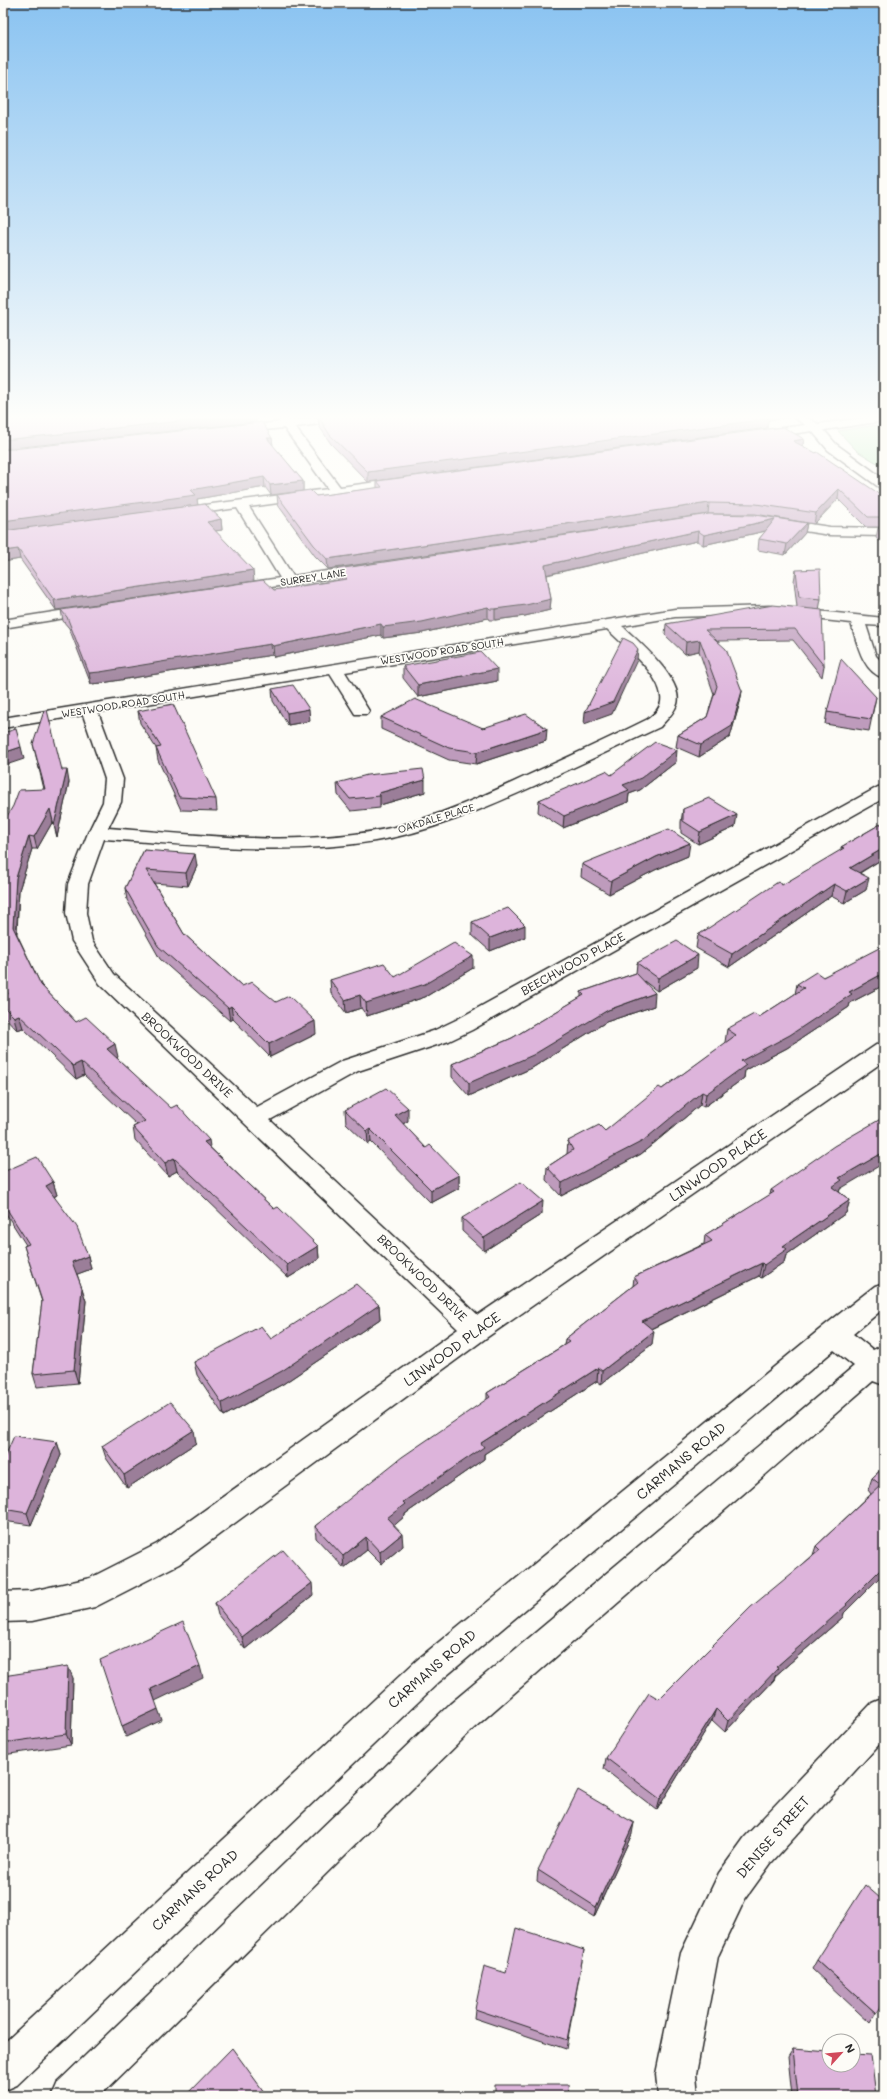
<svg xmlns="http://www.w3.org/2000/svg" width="887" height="2099" viewBox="0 0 887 2099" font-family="Mali,sans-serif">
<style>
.green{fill:#a7e4ab;stroke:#69886b}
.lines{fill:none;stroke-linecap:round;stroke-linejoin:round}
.minor-casing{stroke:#2b2b2b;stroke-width:3}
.minor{fill:#fdfcf7;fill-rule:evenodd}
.wall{fill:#be9bbc;stroke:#2b2b2b}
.shaded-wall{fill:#9b7e99;stroke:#2b2b2b}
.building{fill:#ddb4db;stroke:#2b2b2b}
.labels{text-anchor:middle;stroke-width:3.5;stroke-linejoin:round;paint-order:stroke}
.far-street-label{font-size:10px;fill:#2b2b2b;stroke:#fdfcf7}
.street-label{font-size:12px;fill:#2b2b2b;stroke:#fdfcf7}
.near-street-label{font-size:14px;fill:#2b2b2b;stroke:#fdfcf7}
</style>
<rect width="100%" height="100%" fill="#fdfcf7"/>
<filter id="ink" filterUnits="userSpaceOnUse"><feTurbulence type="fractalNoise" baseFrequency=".025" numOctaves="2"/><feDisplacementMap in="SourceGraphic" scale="8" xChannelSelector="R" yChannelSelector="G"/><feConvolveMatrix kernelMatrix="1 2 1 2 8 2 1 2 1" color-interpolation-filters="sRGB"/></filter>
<g filter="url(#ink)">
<polygon class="green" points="884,424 884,467 857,451 838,431"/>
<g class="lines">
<defs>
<g id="minor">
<polygon points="274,414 285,414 290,420 353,414 386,414 380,417 295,427 340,487 406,478 412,482 410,485 249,507 293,576 368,565 373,566 375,569 373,572 238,592 233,591 231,588 233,585 280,578 237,508 181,516 174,512 181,508 328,489 284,428 235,433 229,430 235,427 280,422"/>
<polygon points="789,414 802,414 818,424 884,415 884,421 824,430 836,444 884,479 884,489 880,488 828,450 812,431 759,439 753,435 759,431 805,425"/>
<polygon points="776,519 830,527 884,528 884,536 830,535 771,526 769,523 771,520"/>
<polygon points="91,606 96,607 98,610 96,613 3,628 3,620"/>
<path d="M769,606L884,618V626L866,625L876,656L884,664V678C862,672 857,642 851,623L769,614L675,617L622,626C638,641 684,680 677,704C674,713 666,720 660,727C618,747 576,766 534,786C483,809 431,832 375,841C286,856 194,845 104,839L88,884L86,913L92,941L114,974L257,1107L342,1061L433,1031L456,1020L878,787L884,786V798L472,1030L449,1041L358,1071L270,1120L478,1315L876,1045L884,1043V1061L486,1338L179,1564L95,1607L32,1621L3,1622V1592L32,1591L90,1578L157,1544L458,1329L100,984L72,941L66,913L68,884L88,833L103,802L105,779L83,715L3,728V718L675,609ZM607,629C623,645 665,677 661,702C660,709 653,715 648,719C606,740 564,759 522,778C481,797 439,816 395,827C302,848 202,835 108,828L121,802L123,779L98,712L330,674L355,714H367L369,711L345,672Z"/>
<polygon points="884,1283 884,1308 853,1334 873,1350 884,1345 884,1385 873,1381 474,1728 100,2096 52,2096 58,2082 450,1704 854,1366 834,1350 439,1682 17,2085 3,2091 3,2044 417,1660 824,1326 875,1286"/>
<polygon points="884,1698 884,1739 771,1863 745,1899 718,1956 696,2074 698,2096 658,2096 656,2074 681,1953 719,1873 745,1837 872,1703"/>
</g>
</defs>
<use href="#minor" class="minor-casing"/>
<use href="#minor" class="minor"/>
</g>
<g class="wall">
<polygon points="310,414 791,414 791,417 768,420 767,428 368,482 331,444 319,426 318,416 342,414 312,416"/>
<polygon points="272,438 273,446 303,481 303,491 271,495 265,487 197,499 197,505 221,519 222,530 215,531 254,581 102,604 274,590 338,580 337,569 709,514 807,523 805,533 785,555 758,550 759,539 766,531 703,545 697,541 547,575 551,599 550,610 525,616 495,620 489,620 488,618 422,633 383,638 381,635 274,657 272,655 102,683 91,684 69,628 63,621 61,610 56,610 20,559 3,562 3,450"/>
<polygon points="804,439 803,446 884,500 884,527 866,527 838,499 814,524 755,514 708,514 328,569 315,556 278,505 277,495 316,496 377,488 377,481"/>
<polygon points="884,527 884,544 876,538 878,528"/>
<polygon points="796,570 821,599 819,610 824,666 822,677 793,640 718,641 742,691 740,702 730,737 699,757 676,747 678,735 707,717 714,694 699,651 685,654 665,635 666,624 797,607 794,581"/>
<polygon points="403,666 497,681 418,697 403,678"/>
<polygon points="272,689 310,721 288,725 273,701"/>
<polygon points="876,697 869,731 825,724 827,712"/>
<polygon points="138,711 216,799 217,811 181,810 158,760 156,748 140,723"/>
<polygon points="381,717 483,728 546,741 476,764 449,760 381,729"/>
<polygon points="33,744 62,770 69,782 57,837 53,821 37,849 32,849 19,890 17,934 41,985 76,1022 118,1057 117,1058 274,1209 318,1246 319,1259 288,1278 177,1171 168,1176 135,1140 133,1127 137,1125 84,1075 76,1079 23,1028 17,1030 3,1015 3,996 6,995 3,988 3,823 44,789"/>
<polygon points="676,762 640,790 629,794 628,802 563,828 538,812 539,800 611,775"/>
<polygon points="337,783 425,792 380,805 380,808 351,811 338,795"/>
<polygon points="683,809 735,827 698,844 681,833 681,822"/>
<polygon points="884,822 884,858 860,873 866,890 844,903 831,896 729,967 696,948 698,935 841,851 841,847"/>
<polygon points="144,850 197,866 188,886 154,883 184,934 242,986 276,1002 316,1034 270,1057 233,1019 230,1021 160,959 127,900 125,888"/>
<polygon points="688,856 655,870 609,894 581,877 582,864"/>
<polygon points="472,922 525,937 490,951 472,935"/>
<polygon points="884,949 884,985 850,1003 849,1007 787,1048 745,1070 744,1078 704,1107 700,1105 641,1154 561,1196 546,1180 547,1167 567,1154 568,1141 605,1131 662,1089 726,1043 725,1042 727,1029 759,1017 795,994 797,984 823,977"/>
<polygon points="637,963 697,968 657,991 644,981 654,1006 606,1022 532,1068 469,1096 452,1077 452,1064 512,1038 581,997 581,992 636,973"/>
<polygon points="473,968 425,997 367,1016 361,1008 346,1013 331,993 330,980 395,977"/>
<polygon points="345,1110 408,1121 403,1124 426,1148 459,1175 459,1188 431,1203 371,1142 368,1144 346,1123"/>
<polygon points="3,1172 53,1182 57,1195 54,1197 88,1256 91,1269 77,1274 86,1301 78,1383 37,1387 33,1374 42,1302 24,1246 26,1245 3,1209"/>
<polygon points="840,1189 839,1192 850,1200 846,1213 786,1255 784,1262 761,1278 759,1276 651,1329 652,1344 601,1384 597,1381 484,1454 484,1459 405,1514 405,1516 394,1525 403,1546 381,1564 367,1550 344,1568 316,1538 315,1526 487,1400 487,1393 564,1345 565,1339 633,1286 634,1277 704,1244 705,1235 770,1195 771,1190"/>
<polygon points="542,1214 484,1251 462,1231 462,1218"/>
<polygon points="379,1305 380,1319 283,1384 224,1416 197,1375 194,1362 271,1339"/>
<polygon points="57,1442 61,1455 31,1525 3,1521 3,1461"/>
<polygon points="196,1443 127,1488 106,1458 102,1446"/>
<polygon points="884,1467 884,1573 844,1613 843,1617 775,1676 774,1680 725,1732 712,1720 657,1810 604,1769 606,1758 659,1699 813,1555 816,1546 871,1494 868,1490 872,1478"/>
<polygon points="313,1595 245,1649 218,1615 215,1603"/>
<polygon points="3,1676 73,1678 71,1745 3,1755"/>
<polygon points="632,1834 594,1917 537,1881 538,1870"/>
<polygon points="584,1950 566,2049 474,2018 475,2009 506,1973"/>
<polygon points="817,1960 876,2013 870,2023 812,1969"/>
<polygon points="793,2049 876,2096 792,2096 788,2057"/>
</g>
<g class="shaded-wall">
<polygon points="247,414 255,414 256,422 3,449 3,440"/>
<polygon points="312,414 342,414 312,416"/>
<polygon points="758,414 791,414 791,417 768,420 767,428 368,482 368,472"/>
<polygon points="267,438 272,438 273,447"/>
<polygon points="804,439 802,449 793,441"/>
<polygon points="264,477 265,487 197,499 198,505 3,532 3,521"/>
<polygon points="303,481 303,491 271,495 270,485"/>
<polygon points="839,489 838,499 814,524 816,513"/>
<polygon points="709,503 708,514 328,569 327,559"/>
<polygon points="221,519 222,530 208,532 207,522"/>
<polygon points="775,519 774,529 703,545 704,535"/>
<polygon points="807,523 805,533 785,555 787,544"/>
<polygon points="698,531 697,541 545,575 545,565"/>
<polygon points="18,549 20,559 3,562 3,551"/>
<polygon points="253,570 254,581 56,610 54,600"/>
<polygon points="551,599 550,610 525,616 495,620 495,609"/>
<polygon points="488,607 488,618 422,633 383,638 383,627"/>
<polygon points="381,624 381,635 274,657 273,646"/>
<polygon points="700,640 699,651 685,654 686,642"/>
<polygon points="271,644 272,655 102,683 91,684 89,673"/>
<polygon points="638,649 637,660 612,714 584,724 585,712"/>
<polygon points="497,669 497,681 418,697 418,685"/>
<polygon points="742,691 740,702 730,737 699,757 701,745"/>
<polygon points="309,709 310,721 288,725 287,713"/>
<polygon points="547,729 546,741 476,764 477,752"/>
<polygon points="21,747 24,759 3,766 3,753"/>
<polygon points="677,750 676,762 640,790 629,794 628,802 563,828 564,816 623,785"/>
<polygon points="67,770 69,782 57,837 54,825"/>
<polygon points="425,780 425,792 380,805 380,796 379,793"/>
<polygon points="50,809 53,821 37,849 34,837"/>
<polygon points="737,815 735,827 698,844 700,832"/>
<polygon points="29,836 32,849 19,890 16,940 13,927 16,878"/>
<polygon points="690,843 688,856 655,870 609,894 611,881 656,857"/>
<polygon points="884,848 884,858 847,880 850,868"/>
<polygon points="195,854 197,866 188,886 186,873"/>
<polygon points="869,878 866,890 844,903 847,891"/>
<polygon points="834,884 831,896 729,967 732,954"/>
<polygon points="525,925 525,937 490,951 490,938"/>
<polygon points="698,955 697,968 657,991 658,978"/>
<polygon points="473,956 473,968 425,997 367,1016 366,1003"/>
<polygon points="884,973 884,985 850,1003 849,1007 787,1048 745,1070 744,1078 704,1107 706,1094 741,1061 849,992"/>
<polygon points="655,993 654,1006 606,1022 532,1068 469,1096 469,1083 608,1010"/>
<polygon points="360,995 361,1008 346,1013 345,1000"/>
<polygon points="231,1006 233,1019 230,1021 228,1008"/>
<polygon points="19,1015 23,1028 17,1030 14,1017"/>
<polygon points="315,1021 316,1034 270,1057 269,1044"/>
<polygon points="115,1044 118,1057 110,1062 107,1049"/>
<polygon points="81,1062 84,1075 76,1079 73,1066"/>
<polygon points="702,1092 700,1105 641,1154 561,1196 562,1183"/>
<polygon points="408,1108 408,1121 395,1128 395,1115"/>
<polygon points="370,1129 371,1142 368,1144 367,1131"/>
<polygon points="209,1140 211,1153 204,1142"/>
<polygon points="884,1152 884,1163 840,1189 839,1193 832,1187 839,1178"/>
<polygon points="174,1158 177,1171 168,1176 165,1163"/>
<polygon points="459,1175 459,1188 431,1203 431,1190"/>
<polygon points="53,1182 57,1195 49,1199 46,1186"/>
<polygon points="850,1200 846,1213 786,1255 784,1262 761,1278 764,1265 783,1246"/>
<polygon points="543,1201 542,1214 484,1251 484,1238"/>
<polygon points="318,1246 319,1259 288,1278 287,1265"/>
<polygon points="88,1256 91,1269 75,1275 72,1262"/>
<polygon points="762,1263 759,1276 640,1334 642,1321"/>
<polygon points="82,1288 86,1301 78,1383 74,1370"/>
<polygon points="379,1305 380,1319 283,1384 224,1416 222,1403"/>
<polygon points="654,1331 652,1344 601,1384 602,1371"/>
<polygon points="598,1368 597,1381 484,1454 484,1459 405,1514 405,1516 388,1531 387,1518 403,1502 481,1443"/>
<polygon points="194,1430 196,1443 127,1488 124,1475"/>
<polygon points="57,1442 61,1455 31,1525 27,1513"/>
<polygon points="402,1534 403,1546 381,1564 380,1552"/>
<polygon points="366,1537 367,1550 344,1568 343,1556"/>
<polygon points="884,1566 884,1573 844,1613 843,1617 775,1676 774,1680 725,1732 728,1721 776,1667 846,1604"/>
<polygon points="312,1583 313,1595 245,1649 242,1637"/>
<polygon points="68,1666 73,1678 71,1745 66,1734"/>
<polygon points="200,1666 203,1678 155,1701 151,1689"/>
<polygon points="158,1709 162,1720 126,1737 122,1726"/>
<polygon points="716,1709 712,1720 657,1810 660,1799"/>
<polygon points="634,1823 632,1834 594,1917 596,1907"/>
</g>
<g class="building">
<polygon points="3,414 247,414 3,440"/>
<polygon points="342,414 758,414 768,419 368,472 330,435 318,416"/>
<polygon points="262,422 272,438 267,438 303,481 270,485 264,477 191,490 196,495 3,521 3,450"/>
<polygon points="783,427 804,439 793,441 816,453 817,452 875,491 884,500 884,517 868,517 839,489 816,513 756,504 709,503 327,559 314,545 277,495 310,490 316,496 382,487 377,481"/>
<polygon points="205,504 221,519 207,522 253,570 54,600 18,549 3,551 3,531"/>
<polygon points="709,514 756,515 807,523 787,544 759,539 775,519 704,535 698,531 545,565 551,599 526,605 495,609 490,609 488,607 422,622 383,627 381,624 273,646 271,644 100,672 89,673 67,617 61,610 263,580 274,590 347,579 337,569"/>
<polygon points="884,527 884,532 878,528"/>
<polygon points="820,569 821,599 799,597 796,570"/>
<polygon points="773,605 822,610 824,666 795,629 705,630 726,649 742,691 732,726 701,745 678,735 707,717 717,686 700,640 686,642 666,624"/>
<polygon points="623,638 633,643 638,649 613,702 585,712"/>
<polygon points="481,652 497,669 418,685 403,666"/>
<polygon points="841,659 876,697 871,719 827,712"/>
<polygon points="293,685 309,709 287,713 272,689"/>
<polygon points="415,699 483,728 526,714 547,729 477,752 449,748 381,717"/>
<polygon points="173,704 216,799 179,797 156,748 161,747 138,711"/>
<polygon points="47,710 62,770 67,770 54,825 50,809 34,837 29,836 16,878 13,927 41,985 76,1022 86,1017 115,1044 107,1049 171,1108 177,1105 209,1140 204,1142 274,1209 278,1207 318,1246 287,1265 174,1158 165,1163 133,1127 145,1121 81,1062 73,1066 19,1015 14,1017 3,1006 3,996 8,994 3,983 3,823 13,806 19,790 45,789 33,744 44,711"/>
<polygon points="16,729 21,747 3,753 3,733"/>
<polygon points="655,742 677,750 641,778 623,785 629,790 564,816 539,800 606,771 611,775"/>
<polygon points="423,769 425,780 379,793 380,796 350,799 337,783 367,775"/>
<polygon points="709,798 737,815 700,832 683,821 683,809"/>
<polygon points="884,822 884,848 850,868 869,878 847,891 834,884 732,954 698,935 778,882 782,885 844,848 841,847"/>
<polygon points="669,829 690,843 656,857 611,881 582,864"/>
<polygon points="144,850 195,854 186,873 146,870 184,934 242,986 252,982 276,1002 289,996 315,1021 269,1044 231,1006 228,1008 158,946 125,888"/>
<polygon points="508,908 525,925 490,938 472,922"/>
<polygon points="677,941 698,955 658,978 637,963"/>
<polygon points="454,943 473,956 425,984 366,1003 360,995 345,1000 330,980 384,963 395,977"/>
<polygon points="881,947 884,949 884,973 849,992 852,994 790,1035 741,1061 746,1065 706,1094 702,1092 643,1141 562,1183 547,1167 573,1150 568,1141 599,1125 605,1131 659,1087 662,1089 736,1035 727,1029 754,1014 759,1017 804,988 797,984 816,972 823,977"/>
<polygon points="636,973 655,993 608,1010 533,1055 469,1083 452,1064 512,1038 584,995 581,992"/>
<polygon points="386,1088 408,1108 395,1115 426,1148 430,1145 459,1175 431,1190 370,1129 367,1131 345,1110"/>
<polygon points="884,1117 884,1152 839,1178 842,1180 832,1187 850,1200 783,1246 787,1249 764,1265 762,1263 642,1321 654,1331 602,1371 598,1368 481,1443 484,1447 403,1502 405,1504 387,1518 402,1534 380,1552 366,1537 343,1556 315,1526 402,1457 490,1397 487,1393 569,1342 565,1339 638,1282 634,1277 712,1241 705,1235 774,1192 771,1190 834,1146"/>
<polygon points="37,1157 53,1182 46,1186 77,1227 88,1256 72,1262 82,1288 74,1370 33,1374 42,1301 24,1246 29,1244 3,1203 3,1172"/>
<polygon points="521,1182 543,1201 484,1238 462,1218"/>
<polygon points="356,1284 379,1305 282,1371 222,1403 194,1362 261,1326 271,1339"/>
<polygon points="170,1402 194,1430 124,1475 102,1446"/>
<polygon points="14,1436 57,1442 27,1513 3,1509 3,1461"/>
<polygon points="884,1467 884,1566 846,1604 847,1605 776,1667 778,1668 728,1721 716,1709 660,1799 606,1758 649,1693 659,1699 751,1607 820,1550 816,1546 881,1485 872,1478"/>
<polygon points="283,1550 312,1583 242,1637 215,1603"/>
<polygon points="183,1622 200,1666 151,1689 158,1709 122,1726 100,1660"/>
<polygon points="68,1666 66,1734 3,1743 3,1676"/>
<polygon points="578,1790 634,1823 596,1907 538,1870"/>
<polygon points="865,1885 880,1898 884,1893 884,2000 876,2013 817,1960"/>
<polygon points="516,1928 584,1950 567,2040 475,2009 484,1966 506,1973"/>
<polygon points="232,2048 267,2096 185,2096"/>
<polygon points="793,2049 829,2052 829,2065 853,2065 853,2054 871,2055 876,2096 798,2096"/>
<polygon points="495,2085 568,2085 569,2096 495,2096"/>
</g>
</g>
<linearGradient id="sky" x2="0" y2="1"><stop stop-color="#8ac3f1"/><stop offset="0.59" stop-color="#fefefb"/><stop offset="1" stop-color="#fefefb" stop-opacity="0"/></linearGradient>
<rect width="887" height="707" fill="url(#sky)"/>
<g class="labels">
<g class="far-street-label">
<text transform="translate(313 577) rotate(-9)" y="4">SURREY LANE</text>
<text transform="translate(442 651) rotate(-9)" y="4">WESTWOOD ROAD SOUTH</text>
<text transform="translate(123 704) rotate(-9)" y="4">WESTWOOD ROAD SOUTH</text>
<text transform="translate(436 818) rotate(-17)" y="4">OAKDALE PLACE</text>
</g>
<g class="street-label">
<text transform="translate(573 964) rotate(-29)" y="4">BEECHWOOD PLACE</text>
<text transform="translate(187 1055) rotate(43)" y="4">BROOKWOOD DRIVE</text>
<text transform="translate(422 1278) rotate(44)" y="4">BROOKWOOD DRIVE</text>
</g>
<g class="near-street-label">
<text transform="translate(718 1165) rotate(-35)" y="5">LINWOOD PLACE</text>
<text transform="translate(452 1349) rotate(-36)" y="5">LINWOOD PLACE</text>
<text transform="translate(681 1461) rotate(-40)" y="5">CARMANS ROAD</text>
<text transform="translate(432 1669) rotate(-41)" y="5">CARMANS ROAD</text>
<text transform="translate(773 1837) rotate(-49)" y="5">DENISE STREET</text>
<text transform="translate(195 1890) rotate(-43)" y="5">CARMANS ROAD</text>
</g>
</g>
<rect width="887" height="2099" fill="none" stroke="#fdfcf7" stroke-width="16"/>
<rect x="8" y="8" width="871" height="2083" fill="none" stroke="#2b2b2b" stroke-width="1.5" filter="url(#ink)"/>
<g transform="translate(841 2053) rotate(63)"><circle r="19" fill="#fdfcf7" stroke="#a9a8a5"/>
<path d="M0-3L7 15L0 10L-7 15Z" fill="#d1495b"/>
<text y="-6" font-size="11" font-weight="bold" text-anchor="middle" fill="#2b2b2b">N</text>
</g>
</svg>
